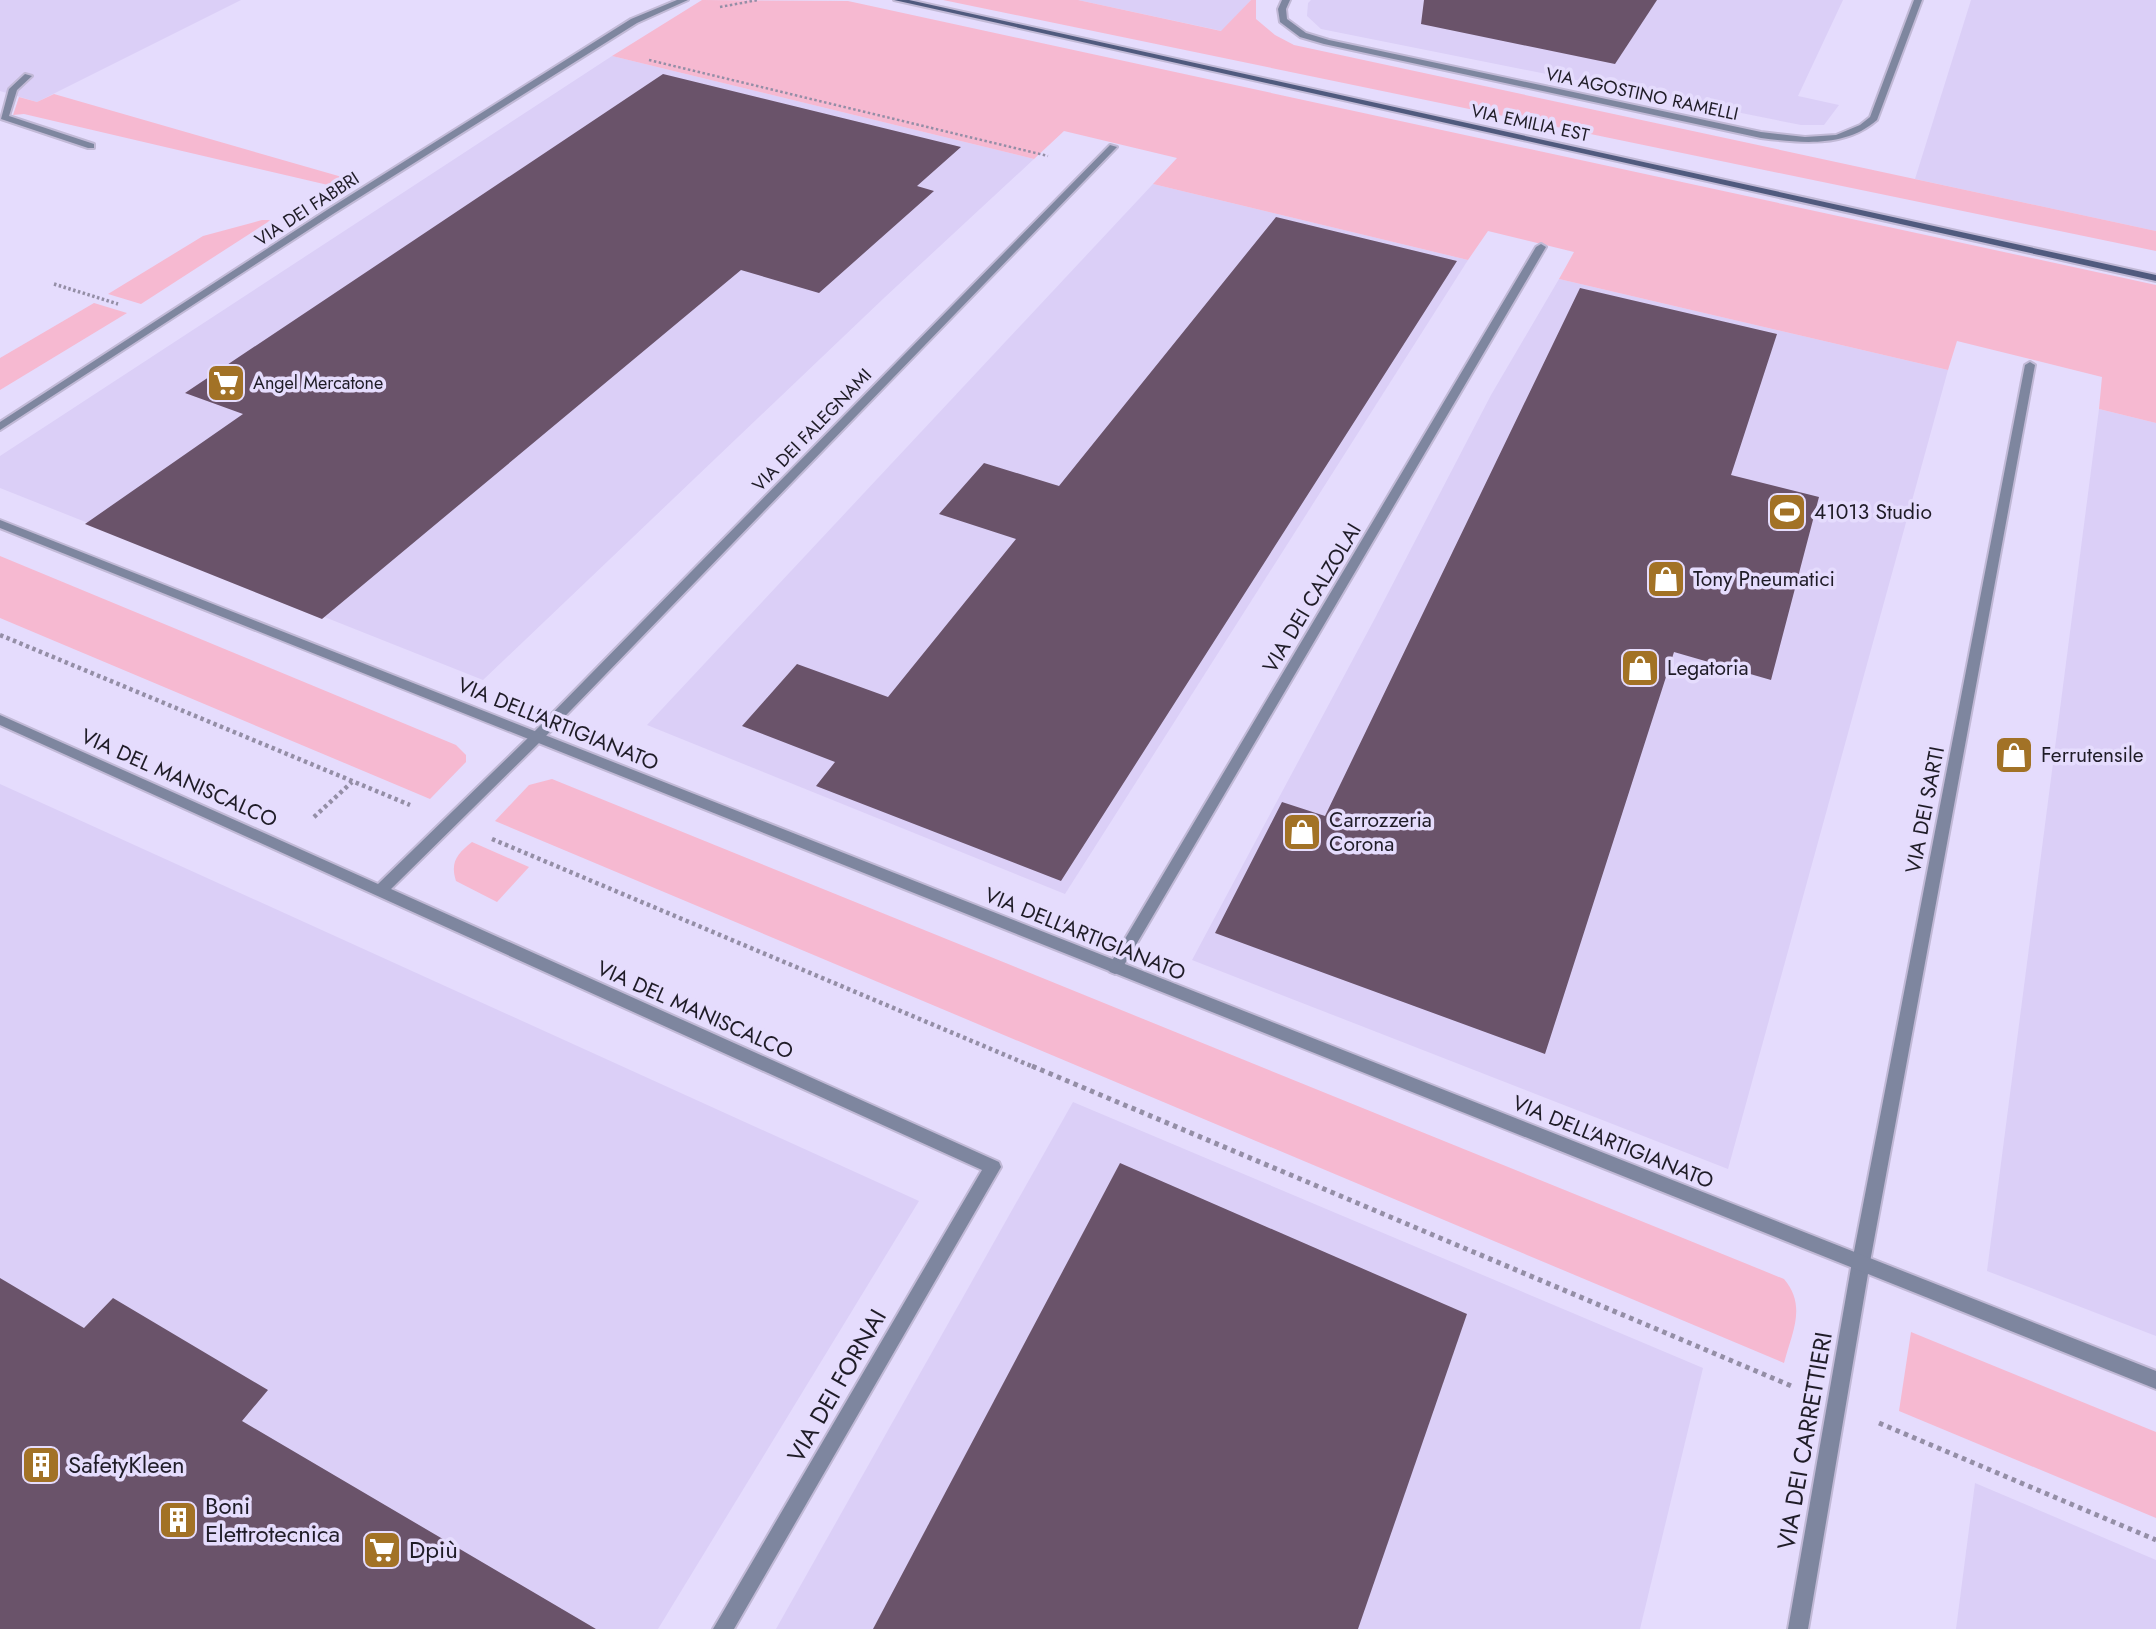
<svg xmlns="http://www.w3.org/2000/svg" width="2156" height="1629" viewBox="0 0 2156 1629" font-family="Jost,sans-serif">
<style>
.built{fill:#dbcff7}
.green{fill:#f6b9d1}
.building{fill:#6a536a}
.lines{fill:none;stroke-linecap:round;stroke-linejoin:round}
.service-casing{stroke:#c1b9d6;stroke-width:4}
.minor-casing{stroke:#c1b9d6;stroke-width:4}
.tertiary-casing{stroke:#c1b9d6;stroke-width:4}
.secondary-casing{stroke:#c1b9d6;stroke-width:4}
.path-far3{stroke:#948ea6;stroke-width:2.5;stroke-dasharray:2.5 2.5;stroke-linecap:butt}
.path-far2{stroke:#948ea6;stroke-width:3.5;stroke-dasharray:2.5 2.5;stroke-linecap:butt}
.path-far1{stroke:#948ea6;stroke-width:4.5;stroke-dasharray:3.5 3.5;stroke-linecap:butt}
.path{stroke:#948ea6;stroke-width:5;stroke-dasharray:4.5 4.5;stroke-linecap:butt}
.service{fill:#7e869f;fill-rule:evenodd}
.minor{fill:#7e869f;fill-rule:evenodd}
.tertiary{fill:#7e869f;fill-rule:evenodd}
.secondary{fill:#505a7e;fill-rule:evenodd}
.labels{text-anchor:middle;stroke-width:7;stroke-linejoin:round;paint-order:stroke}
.far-street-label{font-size:18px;fill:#1f1c27;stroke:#e5dcfd}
.far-poi-label{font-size:18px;fill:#1f1c27;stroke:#e5dcfd;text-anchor:start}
.poi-label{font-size:21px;fill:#1f1c27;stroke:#e5dcfd;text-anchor:start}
.street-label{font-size:21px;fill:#1f1c27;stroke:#e5dcfd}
.near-street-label{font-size:24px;fill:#1f1c27;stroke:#e5dcfd}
.near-poi-label{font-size:24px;fill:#1f1c27;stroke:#e5dcfd;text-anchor:start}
</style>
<rect width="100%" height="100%" fill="#e5dcfd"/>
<g class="built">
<polygon points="0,0 241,0 37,102 0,91"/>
<polygon points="1078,0 1251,0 1222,31"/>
<polygon points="1311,0 1843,0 1798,96 1839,105 1824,125 1801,125 1321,29 1307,16 1308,3"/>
<polygon points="1971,0 2156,0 2156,231 1915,179"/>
<polygon points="612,56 1034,159 884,298 483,680 0,488 0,456"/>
<polygon points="1153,184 1468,260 1065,894 647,725"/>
<polygon points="1559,279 1948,370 1728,1169 1192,960 1374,620 1491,395"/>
<polygon points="2099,409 2156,423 2156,1336 1987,1271"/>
<polygon points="0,784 919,1201 658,1629 0,1629"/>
<polygon points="1073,1102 1703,1368 1640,1629 776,1629"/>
<polygon points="1975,1483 2156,1560 2156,1629 1956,1629"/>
</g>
<g class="green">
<polygon points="702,0 848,1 2156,285 2156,423 2099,409 2102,377 1957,341 1948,370 1559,279 1574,252 1488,231 1468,260 1153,184 1177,158 1064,131 1034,159 612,56"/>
<polygon points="943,0 1078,0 1221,31 1251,0 1256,0 1256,19 1275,35 1294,45 2156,231 2156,251"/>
<polygon points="54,94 342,177 328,185 24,114 13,115 19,97 37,102"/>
<polygon points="262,220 271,220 141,304 108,294 203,236"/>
<polygon points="94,303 127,313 0,390 0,358"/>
<polygon points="0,556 456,745 466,755 466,762 430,799 0,618"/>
<path d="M552,779L1784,1279C1807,1306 1792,1332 1784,1363L495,821L529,785Z"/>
<path d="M472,842L529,867L497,902L456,881C450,862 457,854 472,842Z"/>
<polygon points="1911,1332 2156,1432 2156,1518 1899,1411"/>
</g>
<g class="building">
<polygon points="1424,0 1657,0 1615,64 1421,24"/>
<polygon points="663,74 961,147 917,186 934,191 819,293 741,270 322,619 85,524 243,414 185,393"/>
<polygon points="1276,217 1457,261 1061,881 816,786 835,762 742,726 797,664 888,697 1016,539 939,514 984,463 1059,486"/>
<polygon points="1580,288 1777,334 1731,475 1819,497 1771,680 1674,652 1545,1054 1215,933 1282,802 1325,816"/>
<polygon points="1120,1163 1467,1314 1358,1629 873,1629"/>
<polygon points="0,1278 84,1328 113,1298 268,1390 242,1421 596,1629 0,1629"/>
</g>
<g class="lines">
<defs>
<polygon id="service" points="25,74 32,76 17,90 9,116 94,144 94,148 88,148 1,119 9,89"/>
<g id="minor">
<polygon points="677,0 688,0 637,23 333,214 0,430 0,422 327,210 631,19"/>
<path d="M1282,0H1290L1286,9L1287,19L1306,33L1329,40L1761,132L1805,137L1836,135L1860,125L1870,117L1914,0H1922L1877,120C1845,148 1801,143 1761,138L1324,44L1300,37L1280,22L1278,9Z"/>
<polygon points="1110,145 1117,147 541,741 391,889 999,1162 1001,1167 734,1629 713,1629 982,1170 0,725 0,715 378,884 531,735"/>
<polygon points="1541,244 1546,247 1120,972 1115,974 1110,972 1107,968 1110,964 1536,247"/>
<polygon points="2030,362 2035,365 1870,1262 1808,1629 1788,1629 1852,1262 2025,365"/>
</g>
<polygon id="tertiary" points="0,520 2156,1371 2156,1389 0,528"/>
<polygon id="secondary" points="894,0 909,0 2156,275 2156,281"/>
</defs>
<use href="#service" class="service-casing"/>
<use href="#minor" class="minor-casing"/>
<use href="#tertiary" class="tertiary-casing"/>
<use href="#secondary" class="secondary-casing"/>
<g class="path-far3">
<polyline points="720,7 758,0"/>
<polyline points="649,60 1048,156"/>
</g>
<polyline class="path-far2" points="54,284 118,304"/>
<g class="path-far1">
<polyline points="0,635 410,805"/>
<polyline points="314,817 352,782"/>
<polyline points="492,839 1036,1068"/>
</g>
<g class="path">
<polyline points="1032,1066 1794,1387"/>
<polyline points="1879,1423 2156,1540"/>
</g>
<use href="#service" class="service"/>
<use href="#minor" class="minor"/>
<use href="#tertiary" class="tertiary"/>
<use href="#secondary" class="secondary"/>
</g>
<defs>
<symbol id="supermarket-square" viewBox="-11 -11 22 22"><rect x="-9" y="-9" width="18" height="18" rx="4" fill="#a27226" stroke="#e5dcfd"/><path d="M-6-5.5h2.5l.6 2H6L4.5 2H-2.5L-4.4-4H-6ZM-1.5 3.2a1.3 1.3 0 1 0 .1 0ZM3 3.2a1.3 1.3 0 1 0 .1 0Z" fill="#fff"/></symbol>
<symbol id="stadium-square" viewBox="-11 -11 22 22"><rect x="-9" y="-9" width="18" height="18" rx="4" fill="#a27226" stroke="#e5dcfd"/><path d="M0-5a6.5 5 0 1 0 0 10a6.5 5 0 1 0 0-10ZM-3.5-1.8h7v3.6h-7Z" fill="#fff"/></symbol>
<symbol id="shop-square" viewBox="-11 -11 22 22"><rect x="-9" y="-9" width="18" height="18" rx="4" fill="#a27226" stroke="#e5dcfd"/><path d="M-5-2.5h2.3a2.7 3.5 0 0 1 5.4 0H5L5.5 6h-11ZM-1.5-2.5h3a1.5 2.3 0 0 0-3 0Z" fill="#fff"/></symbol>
<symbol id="building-square" viewBox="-11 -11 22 22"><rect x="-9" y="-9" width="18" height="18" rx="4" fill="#a27226" stroke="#e5dcfd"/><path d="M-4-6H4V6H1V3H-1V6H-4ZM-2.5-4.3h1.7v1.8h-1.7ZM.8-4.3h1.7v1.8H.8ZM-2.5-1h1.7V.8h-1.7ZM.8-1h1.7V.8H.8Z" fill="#fff"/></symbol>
</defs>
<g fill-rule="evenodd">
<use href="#supermarket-square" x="204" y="361" width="44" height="44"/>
<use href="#stadium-square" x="1765" y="490" width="44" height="44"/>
<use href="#shop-square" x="1644" y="557" width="44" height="44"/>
<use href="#shop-square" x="1618" y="646" width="44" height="44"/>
<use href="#shop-square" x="1992" y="733" width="44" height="44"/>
<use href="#shop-square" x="1280" y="810" width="44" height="44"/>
<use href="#building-square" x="19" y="1443" width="44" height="44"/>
<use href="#building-square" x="156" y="1498" width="44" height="44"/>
<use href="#supermarket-square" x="360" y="1528" width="44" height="44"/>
</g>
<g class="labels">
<g class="far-street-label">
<text transform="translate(1642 94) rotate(12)" y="6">VIA AGOSTINO RAMELLI</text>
<text transform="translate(1530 123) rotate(12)" y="6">VIA EMILIA EST</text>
<text transform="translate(307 209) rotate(-33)" y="6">VIA DEI FABBRI</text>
<text transform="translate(812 430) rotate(-46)" y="6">VIA DEI FALEGNAMI</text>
</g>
<g class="far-poi-label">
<text x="253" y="389">Angel Mercatone</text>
</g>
<g class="poi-label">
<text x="1814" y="519">41013 Studio</text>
<text x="1693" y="586">Tony Pneumatici</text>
<text x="1667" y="675">Legatoria</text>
<text x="2041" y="762">Ferrutensile</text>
<text x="1329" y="827">Carrozzeria<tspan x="1329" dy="24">Corona</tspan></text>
</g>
<g class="street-label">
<text transform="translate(1312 598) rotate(-59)" y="7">VIA DEI CALZOLAI</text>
<text transform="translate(558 724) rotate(22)" y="7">VIA DELL'ARTIGIANATO</text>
<text transform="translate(179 778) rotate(24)" y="7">VIA DEL MANISCALCO</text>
<text transform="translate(1925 810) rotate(-79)" y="7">VIA DEI SARTI</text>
<text transform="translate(1085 934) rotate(22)" y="7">VIA DELL'ARTIGIANATO</text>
<text transform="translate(695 1010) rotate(24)" y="7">VIA DEL MANISCALCO</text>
<text transform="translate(1613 1142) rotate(22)" y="7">VIA DELL'ARTIGIANATO</text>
</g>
<g class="near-street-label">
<text transform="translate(837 1386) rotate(-60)" y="8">VIA DEI FORNAI</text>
<text transform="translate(1805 1441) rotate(-80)" y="8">VIA DEI CARRETTIERI</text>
</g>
<g class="near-poi-label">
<text x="68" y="1473">SafetyKleen</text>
<text x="205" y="1514">Boni<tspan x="205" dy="28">Elettrotecnica</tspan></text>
<text x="409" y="1558">Dpiù</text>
</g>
</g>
</svg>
